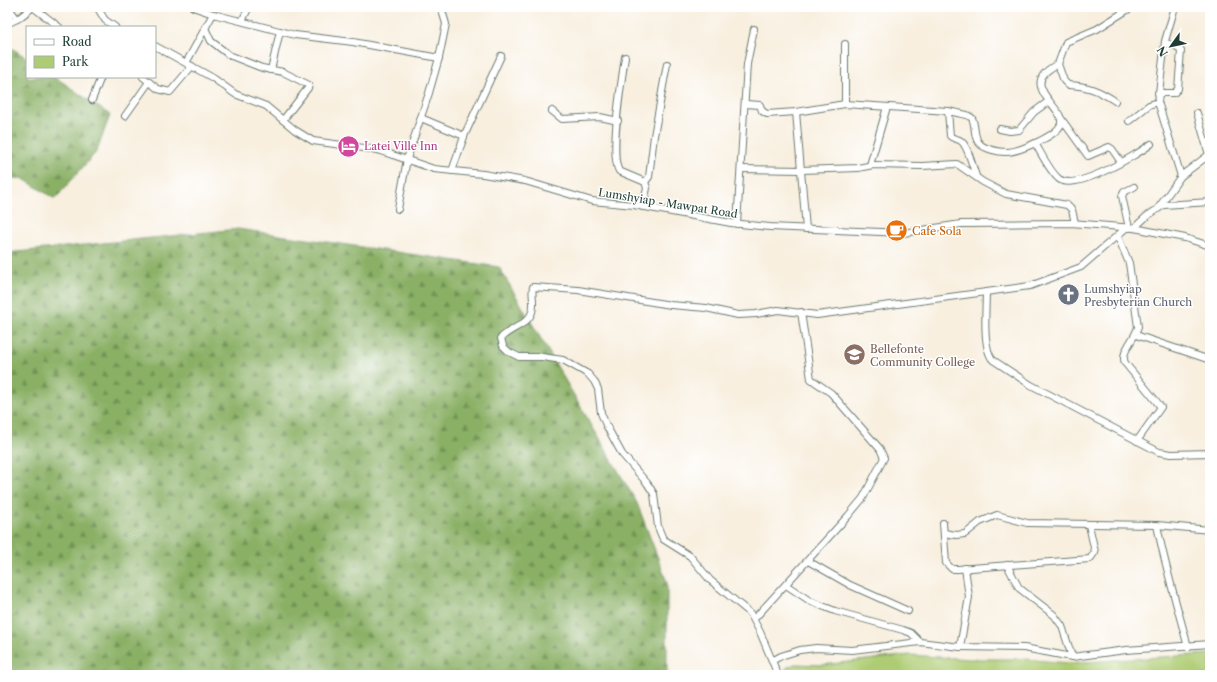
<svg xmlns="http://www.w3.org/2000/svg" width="1217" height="682" viewBox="0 0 1217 682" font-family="'Libre Caslon Text',serif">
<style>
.green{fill:#aecc73;stroke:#668454}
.forest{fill:url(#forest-firs);stroke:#54764c}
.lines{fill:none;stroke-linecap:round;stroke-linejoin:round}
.minor-casing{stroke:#6b7b70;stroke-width:8}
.minor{stroke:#fff;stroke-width:6}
.labels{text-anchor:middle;stroke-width:3;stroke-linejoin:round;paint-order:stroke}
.hotel-label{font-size:11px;fill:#b23c85;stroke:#fff;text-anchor:start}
.street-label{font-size:11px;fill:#1f3d34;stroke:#fff}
.food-label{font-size:11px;fill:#c56008;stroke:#fff;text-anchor:start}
.worship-label{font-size:11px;fill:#5b616d;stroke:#fff;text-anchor:start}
.education-label{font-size:11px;fill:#785e54;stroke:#fff;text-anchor:start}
</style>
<defs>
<pattern id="forest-firs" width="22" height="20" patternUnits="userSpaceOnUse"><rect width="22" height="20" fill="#8ab065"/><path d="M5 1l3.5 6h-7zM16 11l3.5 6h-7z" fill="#709054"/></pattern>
</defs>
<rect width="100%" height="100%" fill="#fff"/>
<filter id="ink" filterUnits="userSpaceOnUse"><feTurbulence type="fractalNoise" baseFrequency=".025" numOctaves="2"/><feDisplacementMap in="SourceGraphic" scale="8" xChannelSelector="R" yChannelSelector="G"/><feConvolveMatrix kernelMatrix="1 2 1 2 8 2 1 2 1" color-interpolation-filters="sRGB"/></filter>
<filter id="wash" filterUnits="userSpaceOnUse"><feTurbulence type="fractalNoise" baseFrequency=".012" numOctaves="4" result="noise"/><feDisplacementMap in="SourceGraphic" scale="16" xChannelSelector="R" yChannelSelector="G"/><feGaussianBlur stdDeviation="0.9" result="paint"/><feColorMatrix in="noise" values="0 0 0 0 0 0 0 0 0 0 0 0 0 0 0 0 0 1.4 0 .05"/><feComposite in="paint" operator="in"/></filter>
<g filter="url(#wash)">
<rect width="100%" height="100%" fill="#f8efdf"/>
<polygon class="green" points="1210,654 1210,675 785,675 786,668 795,664 822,665 910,655 969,659 1024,659 1068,663"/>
<g class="forest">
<polygon points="7,45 27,58 27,77 55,77 110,115 97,151 55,199 22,178 7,179"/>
<polygon points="238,229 499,267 637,503 667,582 667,675 7,675 7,253"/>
</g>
</g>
<g filter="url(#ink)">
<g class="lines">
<defs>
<g id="minor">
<polyline points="8,7 17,19"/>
<polyline points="33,7 59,27"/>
<polyline points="97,7 105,20 115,27"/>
<polyline points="193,7 213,14 295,35 353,42 439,58"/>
<polyline points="1175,7 1165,41 1158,102 1181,176"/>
<polyline points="242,21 249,7"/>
<polyline points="7,24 19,18 33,7"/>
<polyline points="205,28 211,41 229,55 262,68 283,72 309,85 308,88 283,120"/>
<polyline points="845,44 845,104"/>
<polyline points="155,46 213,78 235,94 266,106 295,130 313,141 378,150 434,169 483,174 525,181 592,201 634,205 731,223 770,227 903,233 961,224 1071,223 1134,228 1185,238 1210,246"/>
<path d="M625,57C622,79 609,154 619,171L645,182L647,188L643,207"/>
<polyline points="186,63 213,14"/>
<path d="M1058,64L1064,81L1068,85C1088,86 1098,90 1115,101"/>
<polyline points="271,70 280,31"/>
<polyline points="143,77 158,89 170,92 192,66"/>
<polyline points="1158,93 1174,93 1178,89 1181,51 1176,46 1165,43"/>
<polyline points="92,100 101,77"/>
<path d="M746,104L760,105L762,111L767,114L796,112L845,104L948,111L967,115L972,118C976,126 973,138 980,144C985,149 998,152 1006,152C1018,152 1054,137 1060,126C1070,108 1013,86 1058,64L1066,42L1097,29L1132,7"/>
<polyline points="552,111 562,119 600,117 618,121"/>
<path d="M948,111L950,136C954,140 958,138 961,141C968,146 973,168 976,176"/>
<polyline points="796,112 806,229"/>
<polyline points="1197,113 1209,155"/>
<polyline points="125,116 149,82"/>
<polyline points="1060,117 1088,156 1109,147 1112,149 1121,162"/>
<polyline points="421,118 464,136"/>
<polyline points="1129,121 1149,105 1158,102"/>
<polyline points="1000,129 1010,131 1019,130 1034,112 1049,101"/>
<path d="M1035,143C1041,153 1050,172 1059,179C1075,192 1137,155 1151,144"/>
<polyline points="870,165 887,107"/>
<polyline points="741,169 801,170 858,168 873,165 922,166 957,164 983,182 1006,194 1067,205 1072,210 1075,223"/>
<polyline points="452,171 465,134 501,56"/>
<polyline points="645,182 649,177 654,136 667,64"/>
<polyline points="1159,207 1181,176 1210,154"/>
<polyline points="398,209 407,159 429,93 439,58 446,24 441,7"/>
<polyline points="737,224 747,64 754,29"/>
<polyline points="1129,228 1122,196 1124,192 1134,187"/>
<polyline points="1134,228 1147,216 1164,205 1210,202"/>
<path d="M1118,237L1129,263L1138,327C1135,339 1120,352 1125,363L1161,407L1137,441"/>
<path d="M986,292C986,308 982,349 993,360L1031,385L1159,452L1171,454L1210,453"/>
<polyline points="1136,335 1210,360"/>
<polyline points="943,523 946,563 952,569 958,569 1090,559 1095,552 1089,525"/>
<path d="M1157,525C1165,566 1177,606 1188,647"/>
<polyline points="944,533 956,535 965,534 980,522 997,515 1027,523 1157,525 1210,530"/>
<polyline points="808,561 850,585 908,611"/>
<polyline points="1007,565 1019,588 1054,615 1062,626 1072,657"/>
<polyline points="786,585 810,601 835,611 903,630 911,633 920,642"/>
<polyline points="754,619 848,516 863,498 884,458 880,449 831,393 811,379 801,312"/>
<polyline points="960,647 969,597 965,568"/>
<polyline points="772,661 781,656 800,650 816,648 852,650 920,642 960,647 1024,648 1072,657 1126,650 1210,644"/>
<path d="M778,675L760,632L750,613L710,580L690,556L663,539L658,527L654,494L647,483L622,454L606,425L601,413L598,389L594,381L588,374L563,360L542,357H519L509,352L503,346L501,338C510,328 528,325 532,312C535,303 531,295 533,287L578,290L671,305L706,308L738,315L756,314L778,310L817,315L1030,286L1081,267L1126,228"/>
</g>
</defs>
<use href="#minor" class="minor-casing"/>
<use href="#minor" class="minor"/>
</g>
</g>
<defs>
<symbol id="hotel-disc" viewBox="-11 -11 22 22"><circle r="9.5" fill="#d1479c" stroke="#fff"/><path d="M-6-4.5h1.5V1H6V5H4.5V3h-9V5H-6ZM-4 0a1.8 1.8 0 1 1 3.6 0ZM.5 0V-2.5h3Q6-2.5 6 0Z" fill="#fff"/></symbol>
<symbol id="cafe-disc" viewBox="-11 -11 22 22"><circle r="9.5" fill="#e8710a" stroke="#fff"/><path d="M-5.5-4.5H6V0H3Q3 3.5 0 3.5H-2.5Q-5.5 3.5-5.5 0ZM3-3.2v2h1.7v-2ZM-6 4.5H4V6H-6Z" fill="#fff"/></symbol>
<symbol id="church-disc" viewBox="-11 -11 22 22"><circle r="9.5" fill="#6b7280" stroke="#fff"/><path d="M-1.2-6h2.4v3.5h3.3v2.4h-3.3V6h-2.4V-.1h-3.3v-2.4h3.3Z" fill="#fff"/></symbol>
<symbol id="university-disc" viewBox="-11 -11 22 22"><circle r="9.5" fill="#8d6e63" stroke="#fff"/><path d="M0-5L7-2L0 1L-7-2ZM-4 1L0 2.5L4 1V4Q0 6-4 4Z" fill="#fff"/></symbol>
</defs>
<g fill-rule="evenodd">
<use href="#hotel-disc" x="336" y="134" width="25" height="25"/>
<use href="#cafe-disc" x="884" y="218" width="25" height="25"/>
<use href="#church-disc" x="1056" y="282" width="25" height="25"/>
<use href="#university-disc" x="842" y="342" width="25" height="25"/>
</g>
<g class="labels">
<g class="hotel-label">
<text x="364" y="150">Latei Ville Inn</text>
</g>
<g class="street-label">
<text transform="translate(668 203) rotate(9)" y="4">Lumshyiap - Mawpat Road</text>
</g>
<g class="food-label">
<text x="912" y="235">Cafe Sola</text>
</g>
<g class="worship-label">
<text x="1084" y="293">Lumshyiap<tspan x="1084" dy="13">Presbyterian Church</tspan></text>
</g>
<g class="education-label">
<text x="870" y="353">Bellefonte<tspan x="870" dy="13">Community College</tspan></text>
</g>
</g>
<rect width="1217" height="682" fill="none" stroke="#fff" stroke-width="24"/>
<rect x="26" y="26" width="130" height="52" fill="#ffffff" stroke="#a5b1ae"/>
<rect x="34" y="39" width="20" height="6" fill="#ffffff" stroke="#a5b1ae"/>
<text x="62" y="46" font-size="12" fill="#1f3d34">Road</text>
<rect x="34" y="56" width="20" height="12" fill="#aecc73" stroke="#a5b1ae"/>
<text x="62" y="66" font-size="12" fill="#1f3d34">Park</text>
<g transform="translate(1171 46) rotate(237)" stroke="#ffffff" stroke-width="3" paint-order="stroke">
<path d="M0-3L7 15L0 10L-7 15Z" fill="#1f3d34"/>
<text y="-6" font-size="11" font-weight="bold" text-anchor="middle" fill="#1f3d34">N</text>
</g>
</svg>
